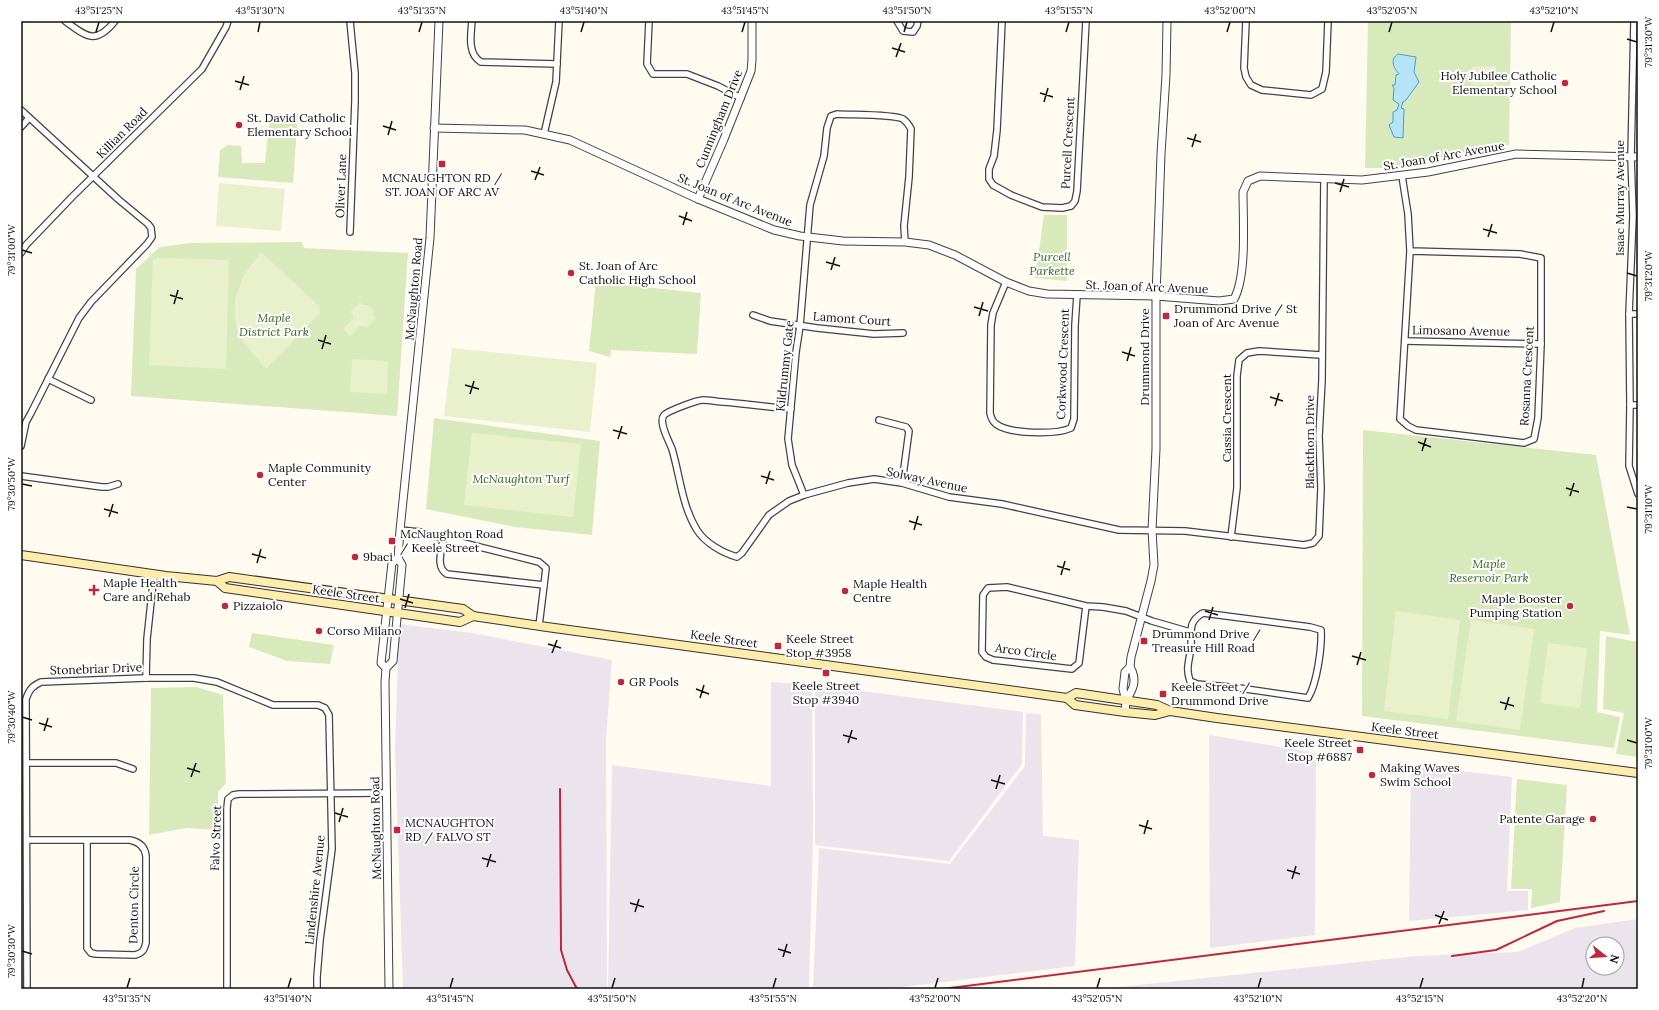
<svg xmlns="http://www.w3.org/2000/svg" width="1659" height="1010" viewBox="0 0 1659 1010" font-family="Lora,serif">
<style>
.industrial{fill:#ebe4ed;fill-rule:evenodd}
.green{fill:#d8eabb}
.pitch{fill:#e8f1cc}
.water{fill:#b6e4f6;stroke:#3ea1cd}
.lines{fill:none;stroke-linecap:round;stroke-linejoin:round}
.minor-casing{stroke:#424242;stroke-width:8}
.tertiary-casing{stroke:#424242;stroke-width:9}
.secondary-casing{stroke:#313131;stroke-width:10}
.minor{stroke:#fff;stroke-width:5.5}
.tertiary{stroke:#fff;stroke-width:7}
.secondary{stroke:#feedad;stroke-width:8}
.rail{stroke:#bf273d;stroke-width:2}
.ticks{fill:none;stroke:#0f0f0f;stroke-width:1.5}
.poi-dot{fill:#bf273d;stroke:#fff;stroke-width:1.5}
.labels{text-anchor:middle;stroke-width:4;stroke-linejoin:round;paint-order:stroke}
.poi-label{font-size:12px;fill:#0f0f0f;stroke:#fff;text-anchor:start}
.street-label{font-size:12px;fill:#0f0f0f;stroke:#fff}
.park-label{font-size:12px;font-style:italic;fill:#35671f;stroke:#fff}
.neatline{fill:none;stroke:#0f0f0f;stroke-width:1.5}
.ticks-label{font-size:10px;text-anchor:middle;fill:#0f0f0f}
</style>
<rect width="100%" height="100%" fill="#fffbf1"/>
<g class="industrial">
<polygon points="399,624 472,633 612,660 606,740 607,989 403,989 395,750"/>
<polygon points="771,682 812,685 813,838 809,989 608,989 612,765 771,786"/>
<polygon points="815,685 1023,712 1022,764 949,861 815,845"/>
<polygon points="1026,713 1041,714 1043,836 1079,840 1075,966 886,989 813,989 819,848 950,864 1025,766"/>
<polygon points="1209,735 1316,753 1315,935 1210,948"/>
<polygon points="1411,765 1512,777 1507,891 1528,891 1528,910 1409,921"/>
<path d="M1638,919V989H1100L1416,956L1518,952L1575,928ZM1593,944H1617V968H1593Z"/>
</g>
<g class="green">
<polygon points="1368,21 1511,21 1509,145 1477,149 1394,168 1365,168"/>
<polygon points="270,114 298,114 293,183 218,177 220,150 228,145 241,146 242,163 265,163"/>
<polygon points="1044,215 1067,215 1067,281 1035,278"/>
<polygon points="302,242 304,248 408,253 397,416 131,396 136,269 160,247 191,243"/>
<polygon points="596,282 701,293 697,354 611,350 610,357 589,351"/>
<polygon points="434,418 600,441 592,535 515,527 426,509"/>
<polygon points="1363,430 1596,455 1630,635 1600,631 1597,712 1620,717 1614,748 1362,716"/>
<polygon points="252,633 334,645 330,664 287,661 249,647"/>
<polygon points="1606,636 1638,642 1638,757 1616,754 1624,713 1603,709"/>
<polygon points="196,687 223,695 226,783 218,792 218,830 186,828 149,835 151,688"/>
<polygon points="1517,779 1567,785 1560,902 1531,908 1532,889 1511,889"/>
</g>
<g class="pitch">
<polygon points="1496,66 1496,85 1472,85 1472,67"/>
<polygon points="219,183 285,189 281,231 216,226"/>
<polygon points="261,252 319,306 320,313 266,369 240,338 235,321 235,299 244,275"/>
<polygon points="158,258 229,260 226,369 149,365 153,259"/>
<polygon points="360,302 363,305 368,305 374,311 373,316 376,318 366,328 364,326 360,326 350,336 343,329 353,319 353,315 350,312"/>
<polygon points="452,348 597,363 590,432 444,416"/>
<polygon points="352,359 388,361 387,394 350,392"/>
<polygon points="472,433 581,444 573,517 464,505"/>
<polygon points="1396,611 1460,620 1448,719 1384,711"/>
<polygon points="1471,620 1534,629 1520,730 1456,721"/>
<polygon points="1548,643 1587,648 1580,708 1540,703"/>
</g>
<path class="water" d="M1398,54L1416,57L1414,72L1419,82L1406,100L1403,102L1401,108L1404,109L1403,138L1394,137L1389,125L1393,122V112L1397,110L1399,104L1393,100L1394,88L1392,85H1395L1396,75L1399,74C1394,68 1389,60 1398,54Z"/>
<g class="lines">
<defs>
<g id="minor">
<path d="M65,21C86,36 95,46 115,21"/>
<polyline points="350,21 355,73 355,101 350,232"/>
<path d="M472,21C471,34 467,54 481,62L557,64"/>
<polyline points="649,21 647,64 653,74 687,74 718,86 741,98"/>
<polyline points="897,21 903,31 913,32 917,26 918,21"/>
<polyline points="1002,21 997,130 994,156 989,169 989,179 993,185 1011,195 1042,207 1062,208 1071,206 1075,201 1077,191 1086,21"/>
<polyline points="1246,21 1244,68 1246,77 1251,85 1262,90 1311,95 1322,89 1326,72 1328,21"/>
<polyline points="1634,21 1631,157 1633,216 1629,314 1630,405 1629,466 1638,494"/>
<polyline points="21,110 119,200 148,224 151,228 152,237 147,244 91,302 79,318 31,413 26,422 21,446"/>
<polyline points="21,127 29,118"/>
<polyline points="544,134 556,82 559,21"/>
<polyline points="1402,176 1408,214 1410,251 1400,419 1408,426 1416,430 1524,443 1534,439 1538,418 1541,344 1541,258 1520,254 1410,251"/>
<polyline points="21,253 26,245 72,197 202,69 226,27 228,21"/>
<path d="M1006,282L993,313L991,325L990,413C991,418 992,421 996,424C1009,434 1056,435 1071,428L1074,419L1075,325L1077,295"/>
<polyline points="1629,314 1638,314"/>
<polyline points="753,315 770,321 817,328 874,334 903,333"/>
<polyline points="1405,341 1541,344"/>
<polyline points="48,379 91,400"/>
<polyline points="1630,405 1638,405"/>
<path d="M791,409C769,407 747,404 724,402C718,402 710,400 703,400C697,400 668,411 664,415C658,422 669,441 672,449C680,476 682,506 697,530C705,543 723,553 737,557L742,553L769,515L789,501L804,495L848,483L874,479L902,483L949,497L1002,504L1119,530L1185,531L1304,545L1313,543L1319,536L1321,488L1319,436L1322,380L1324,178"/>
<polyline points="879,420 906,427 909,431 902,483"/>
<polyline points="21,476 102,487 108,487 118,484"/>
<path d="M804,495L792,465L788,439L796,352L800,326L810,205L824,156L827,128L831,116L837,114C851,115 893,114 903,119C907,122 909,125 911,129L909,177L904,226L905,242"/>
<path d="M400,530L420,532L539,562L546,568L544,585L447,574C435,567 442,550 443,539"/>
<polyline points="1231,537 1237,488 1237,376 1239,360 1247,353 1259,351 1321,355"/>
<polyline points="1086,606 1079,663 1072,669 993,660 986,657 982,652 983,595 988,588 1007,587 1086,606 1103,607 1126,611 1152,621 1190,632"/>
<path d="M1203,613L1310,627L1321,630C1322,647 1317,684 1308,698L1239,688L1197,684L1190,681C1185,667 1190,660 1191,646C1192,632 1187,622 1203,613Z"/>
<polyline points="539,626 544,585"/>
<polyline points="146,678 147,639 154,574"/>
<polyline points="27,763 116,763 133,769"/>
<path d="M27,840H130C140,842 145,847 146,856V943C144,950 143,953 135,955L96,954L91,953L87,948V841"/>
<path d="M27,989L26,699C29,690 32,686 41,682L146,678H194L217,682L273,705H318L325,708L329,715L332,849L320,940L317,977V989"/>
<polyline points="227,989 227,808 228,799 233,795 239,794 387,793"/>
</g>
<g id="tertiary">
<path d="M434,128L525,130L570,140L698,199L774,230L800,236L843,241L905,242L929,245L955,255L1006,282L1029,291L1047,294L1156,296L1219,301L1234,299C1247,276 1243,220 1243,192L1248,181L1260,176L1362,180L1428,172L1516,154L1638,157"/>
<polyline points="698,199 724,139 751,71 752,60 752,21"/>
<polyline points="386,668 381,663 392,563 398,558"/>
<path d="M1126,701C1133,689 1138,680 1130,667"/>
<polyline points="1125,712 1126,701 1123,689 1125,672 1130,667 1131,657 1151,581 1154,565 1152,530 1156,449 1156,296 1161,154 1166,75 1167,21"/>
<polyline points="389,989 385,682 386,668 393,661 402,565 398,558 400,530 430,238 439,21"/>
</g>
<g id="secondary">
<polyline points="21,555 166,576 217,581 229,577 463,609 473,616 547,627 1067,698 1076,693 1157,705 1170,711 1217,718 1638,773"/>
<polyline points="217,581 225,588 460,622 473,616"/>
<polyline points="1067,698 1075,705 1125,712 1155,715 1170,711"/>
</g>
</defs>
<use href="#minor" class="minor-casing"/>
<use href="#tertiary" class="tertiary-casing"/>
<use href="#secondary" class="secondary-casing"/>
<use href="#minor" class="minor"/>
<use href="#tertiary" class="tertiary"/>
<use href="#secondary" class="secondary"/>
<g class="rail">
<polyline points="560,789 561,950 567,970 577,989"/>
<polyline points="1452,956 1496,950 1557,921 1604,911"/>
<polyline points="942,989 1638,901"/>
</g>
</g>
<path class="ticks" d="M96,32L99,22M258,32L260,22M419,32L422,22M581,32L584,22M742,32L745,22M904,32L907,22M1066,32L1069,22M1227,32L1230,22M1389,32L1392,22M1551,32L1554,22M1627,39L1637,42M892,48L905,52M896,57L901,43M235,81L249,85M240,90L244,76M1040,93L1053,97M1044,102L1048,88M383,126L396,130M388,135L392,121M1187,138L1201,142M1192,147L1196,134M531,171L544,175M535,180L540,167M1335,183L1349,187M1340,192L1344,179M679,216L692,221M683,225L687,212M1483,229L1497,233M1488,237L1492,224M22,250L32,253M826,262L840,266M831,270L835,257M1627,273L1637,276M170,295L183,299M174,304L178,290M974,307L988,311M979,316L983,302M318,340L331,344M322,349L326,335M1122,352L1135,356M1127,361L1131,347M465,385L479,389M470,394L474,381M1270,397L1283,401M1275,406L1279,393M613,430L627,434M618,439L622,426M1418,442L1431,447M1422,451L1426,438M761,476L774,480M22,484L32,486M766,484L770,471M1566,488L1579,492M1570,496L1574,483M1627,507L1637,509M104,509L118,513M109,517L113,504M909,521L922,525M914,530L918,516M252,554L266,558M257,563L261,549M1057,566L1070,570M1061,575L1065,561M400,599L413,603M405,608L409,594M1205,611L1218,615M1209,620L1213,607M548,644L561,648M552,653L557,640M1352,656L1366,660M1357,665L1361,652M696,689L709,694M700,698L704,685M1500,702L1514,706M1505,710L1509,697M22,717L32,720M39,723L52,727M44,731L48,718M843,735L857,739M1627,740L1637,743M848,743L852,730M187,768L200,772M191,777L196,763M991,780L1005,784M996,789L1000,775M335,813L348,817M339,822L343,808M1139,825L1152,829M1144,834L1148,820M482,858L496,862M487,867L491,854M1287,870L1300,874M1292,879L1296,866M630,903L644,907M635,912L639,899M1435,915L1448,920M1439,924L1444,911M778,949L791,953M22,951L32,954M783,957L787,944M127,988L130,978M288,988L291,978M450,988L453,978M612,988L615,978M773,988L776,978M935,988L938,978M1097,988L1100,978M1258,988L1261,978M1420,988L1423,978M1582,988L1584,978"/>
<g class="poi-dot">
<circle cx="1565" cy="83" r="4"/>
<circle cx="239" cy="125" r="4"/>
<rect x="438" y="160" width="8" height="8" rx="2"/>
<circle cx="571" cy="273" r="4"/>
<rect x="1162" y="312" width="8" height="8" rx="2"/>
<circle cx="260" cy="475" r="4"/>
<rect x="388" y="537" width="8" height="8" rx="2"/>
<circle cx="355" cy="557" r="4"/>
<path d="M92 584h4v4h4v4h-4v4h-4v-4h-4v-4h4z"/>
<circle cx="845" cy="591" r="4"/>
<circle cx="225" cy="606" r="4"/>
<circle cx="1570" cy="606" r="4"/>
<circle cx="319" cy="631" r="4"/>
<rect x="1140" y="637" width="8" height="8" rx="2"/>
<rect x="774" y="642" width="8" height="8" rx="2"/>
<rect x="822" y="669" width="8" height="8" rx="2"/>
<circle cx="621" cy="682" r="4"/>
<rect x="1159" y="690" width="8" height="8" rx="2"/>
<rect x="1356" y="746" width="8" height="8" rx="2"/>
<circle cx="1372" cy="775" r="4"/>
<circle cx="1593" cy="819" r="4"/>
<rect x="393" y="826" width="8" height="8" rx="2"/>
</g>
<g class="labels">
<g class="poi-label">
<text x="1557" y="80" text-anchor="end">Holy Jubilee Catholic<tspan x="1557" dy="14">Elementary School</tspan></text>
<text x="247" y="122">St. David Catholic<tspan x="247" dy="14">Elementary School</tspan></text>
<text x="442" y="182" text-anchor="middle">MCNAUGHTON RD /<tspan x="442" dy="14">ST. JOAN OF ARC AV</tspan></text>
<text x="579" y="270">St. Joan of Arc<tspan x="579" dy="14">Catholic High School</tspan></text>
<text x="1174" y="313">Drummond Drive / St<tspan x="1174" dy="14">Joan of Arc Avenue</tspan></text>
<text x="268" y="472">Maple Community<tspan x="268" dy="14">Center</tspan></text>
<text x="400" y="538">McNaughton Road<tspan x="400" dy="14">/ Keele Street</tspan></text>
<text x="363" y="561">9baci</text>
<text x="103" y="587">Maple Health<tspan x="103" dy="14">Care and Rehab</tspan></text>
<text x="853" y="588">Maple Health<tspan x="853" dy="14">Centre</tspan></text>
<text x="1562" y="603" text-anchor="end">Maple Booster<tspan x="1562" dy="14">Pumping Station</tspan></text>
<text x="233" y="610">Pizzaiolo</text>
<text x="327" y="635">Corso Milano</text>
<text x="1152" y="638">Drummond Drive /<tspan x="1152" dy="14">Treasure Hill Road</tspan></text>
<text x="786" y="643">Keele Street<tspan x="786" dy="14">Stop #3958</tspan></text>
<text x="629" y="686">GR Pools</text>
<text x="826" y="690" text-anchor="middle">Keele Street<tspan x="826" dy="14">Stop #3940</tspan></text>
<text x="1171" y="691">Keele Street /<tspan x="1171" dy="14">Drummond Drive</tspan></text>
<text x="1352" y="747" text-anchor="end">Keele Street<tspan x="1352" dy="14">Stop #6887</tspan></text>
<text x="1380" y="772">Making Waves<tspan x="1380" dy="14">Swim School</tspan></text>
<text x="1585" y="823" text-anchor="end">Patente Garage</text>
<text x="405" y="827">MCNAUGHTON<tspan x="405" dy="14">RD / FALVO ST</tspan></text>
</g>
<g class="street-label">
<text transform="translate(719 119) rotate(-68)" y="4">Cunningham Drive</text>
<text transform="translate(122 133) rotate(-45)" y="4">Killian Road</text>
<text transform="translate(1068 143) rotate(-87)" y="4">Purcell Crescent</text>
<text transform="translate(1444 156) rotate(-10)" y="4">St. Joan of Arc Avenue</text>
<text transform="translate(341 186) rotate(-88)" y="4">Oliver Lane</text>
<text transform="translate(1620 198) rotate(-90)" y="4">Isaac Murray Avenue</text>
<text transform="translate(735 200) rotate(22)" y="4">St. Joan of Arc Avenue</text>
<text transform="translate(1147 287) rotate(2)" y="4">St. Joan of Arc Avenue</text>
<text transform="translate(414 289) rotate(-85)" y="4">McNaughton Road</text>
<text transform="translate(852 319) rotate(4)" y="4">Lamont Court</text>
<text transform="translate(1461 331) rotate(1)" y="4">Limosano Avenue</text>
<text transform="translate(1145 357) rotate(-90)" y="4">Drummond Drive</text>
<text transform="translate(1063 364) rotate(-88)" y="4">Corkwood Crescent</text>
<text transform="translate(785 366) rotate(-84)" y="4">Kildrummy Gate</text>
<text transform="translate(1527 376) rotate(-87)" y="4">Rosanna Crescent</text>
<text transform="translate(1227 418) rotate(-90)" y="4">Cassia Crescent</text>
<text transform="translate(1310 442) rotate(-90)" y="4">Blackthorn Drive</text>
<text transform="translate(927 480) rotate(12)" y="4">Solway Avenue</text>
<text transform="translate(346 594) rotate(8)" y="4">Keele Street</text>
<text transform="translate(724 639) rotate(8)" y="4">Keele Street</text>
<text transform="translate(1026 652) rotate(8)" y="4">Arco Circle</text>
<text transform="translate(96 669) rotate(-2)" y="4">Stonebriar Drive</text>
<text transform="translate(1405 731) rotate(7)" y="4">Keele Street</text>
<text transform="translate(376 828) rotate(-91)" y="4">McNaughton Road</text>
<text transform="translate(216 838) rotate(-88)" y="4">Falvo Street</text>
<text transform="translate(315 890) rotate(-84)" y="4">Lindenshire Avenue</text>
<text transform="translate(134 905) rotate(-89)" y="4">Denton Circle</text>
</g>
<g class="park-label">
<text x="1052" y="261">Purcell<tspan x="1052" dy="14">Parkette</tspan></text>
<text x="274" y="322">Maple<tspan x="274" dy="14">District Park</tspan></text>
<text x="521" y="483">McNaughton Turf</text>
<text x="1489" y="568">Maple<tspan x="1489" dy="14">Reservoir Park</tspan></text>
</g>
</g>
<rect width="1659" height="1010" fill="none" stroke="#ffffff" stroke-width="44"/>
<g transform="translate(1605 956) rotate(107)"><circle r="19" fill="#ffffff" stroke="#9f9f9f"/>
<path d="M0-3L7 15L0 10L-7 15Z" fill="#bf273d"/>
<text y="-6" font-size="11" font-weight="bold" text-anchor="middle" fill="#0f0f0f">N</text>
</g>
<rect x="22" y="22" width="1615" height="966" class="neatline"/>
<g class="ticks-label">
<text x="99" y="14">43°51'25"N</text>
<text x="260" y="14">43°51'30"N</text>
<text x="422" y="14">43°51'35"N</text>
<text x="584" y="14">43°51'40"N</text>
<text x="745" y="14">43°51'45"N</text>
<text x="907" y="14">43°51'50"N</text>
<text x="1069" y="14">43°51'55"N</text>
<text x="1230" y="14">43°52'00"N</text>
<text x="1392" y="14">43°52'05"N</text>
<text x="1554" y="14">43°52'10"N</text>
<text transform="translate(1648 42) rotate(-90)" y="4">79°31'30"W</text>
<text transform="translate(11 250) rotate(-90)" y="4">79°31'00"W</text>
<text transform="translate(1648 276) rotate(-90)" y="4">79°31'20"W</text>
<text transform="translate(11 484) rotate(-90)" y="4">79°30'50"W</text>
<text transform="translate(1648 509) rotate(-90)" y="4">79°31'10"W</text>
<text transform="translate(11 717) rotate(-90)" y="4">79°30'40"W</text>
<text transform="translate(1648 743) rotate(-90)" y="4">79°31'00"W</text>
<text transform="translate(11 951) rotate(-90)" y="4">79°30'30"W</text>
<text x="127" y="1002">43°51'35"N</text>
<text x="288" y="1002">43°51'40"N</text>
<text x="450" y="1002">43°51'45"N</text>
<text x="612" y="1002">43°51'50"N</text>
<text x="773" y="1002">43°51'55"N</text>
<text x="935" y="1002">43°52'00"N</text>
<text x="1097" y="1002">43°52'05"N</text>
<text x="1258" y="1002">43°52'10"N</text>
<text x="1420" y="1002">43°52'15"N</text>
<text x="1582" y="1002">43°52'20"N</text>
</g>
</svg>
